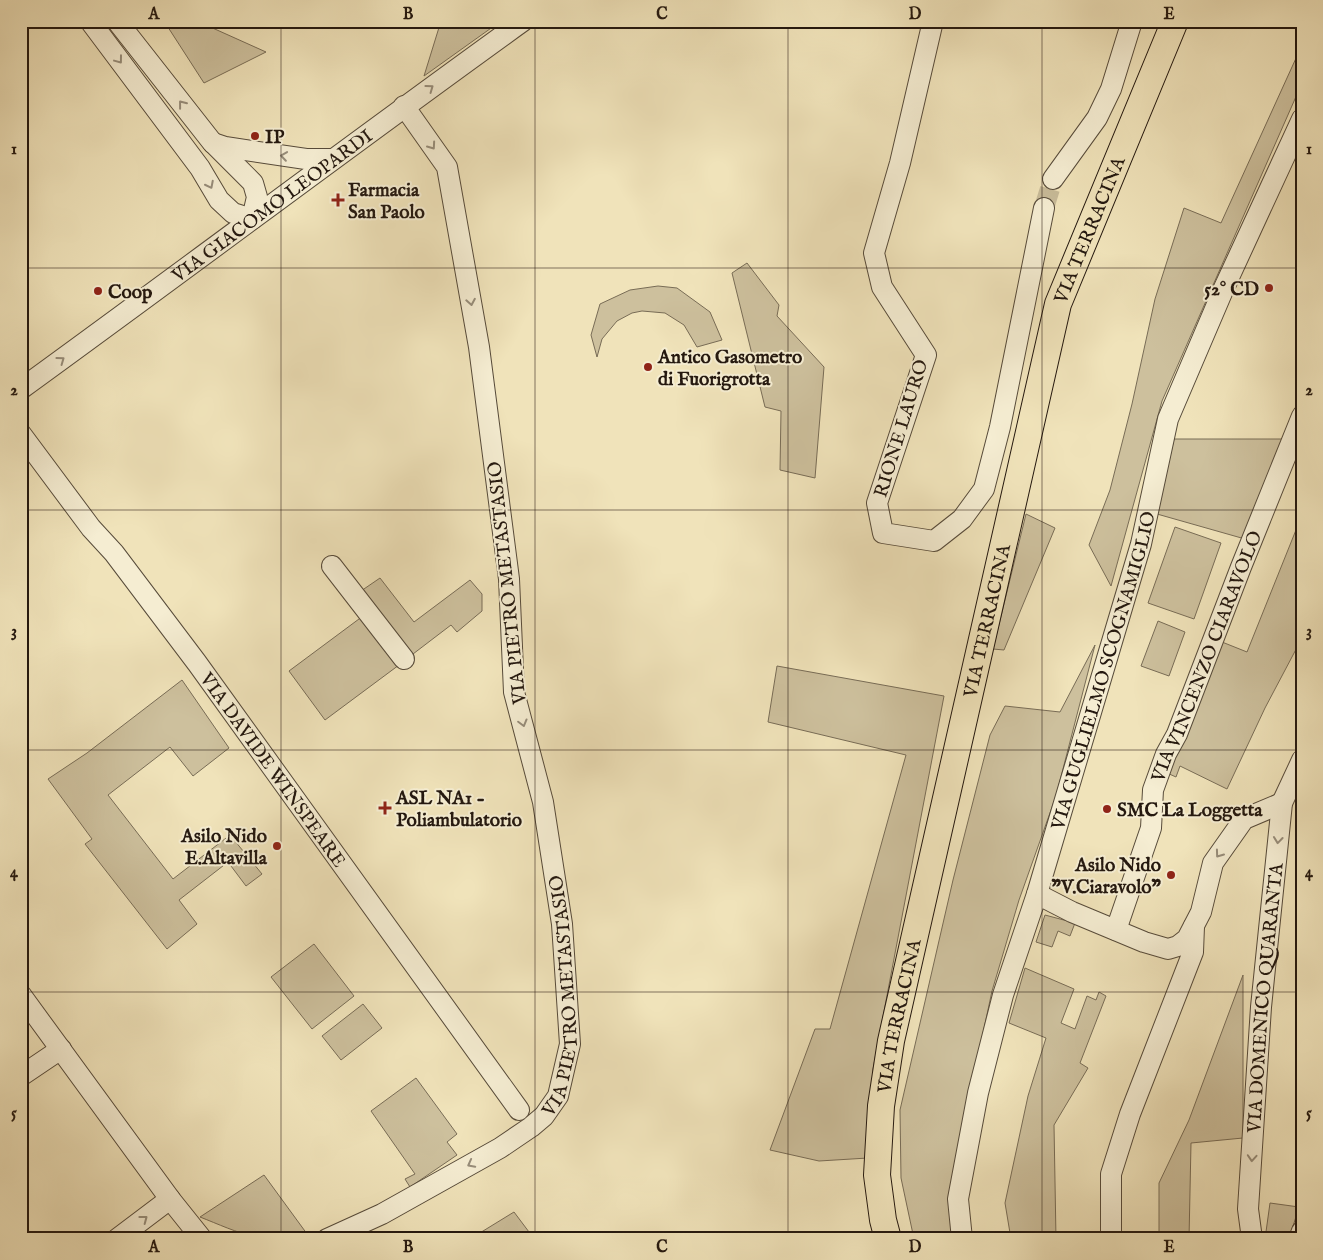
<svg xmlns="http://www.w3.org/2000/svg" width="1323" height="1260" viewBox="0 0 1323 1260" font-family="'IM FELL English',serif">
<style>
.green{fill:#cdc09d;stroke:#786c56}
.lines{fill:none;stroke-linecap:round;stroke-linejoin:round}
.minor-tunnel{stroke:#c7ba98;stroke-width:20;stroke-dasharray:20 10;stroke-linecap:butt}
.minor-casing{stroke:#574b3a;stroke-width:22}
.major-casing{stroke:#24180f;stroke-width:28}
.minor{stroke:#f5edd2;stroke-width:20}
.major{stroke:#f0e3ba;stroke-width:26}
.oneway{stroke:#978d7a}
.grid{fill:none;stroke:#24180f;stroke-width:1;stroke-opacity:0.55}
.poi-dot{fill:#8f2418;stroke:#f5edd2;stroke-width:2}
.labels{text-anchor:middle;stroke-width:4;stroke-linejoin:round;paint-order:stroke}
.poi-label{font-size:19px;font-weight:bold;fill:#24180f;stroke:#f5edd2;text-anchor:start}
.street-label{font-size:19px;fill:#24180f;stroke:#f5edd2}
.neatline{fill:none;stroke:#24180f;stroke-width:2}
.grid-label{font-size:16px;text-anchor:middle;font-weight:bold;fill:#24180f}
</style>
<rect width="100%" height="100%" fill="#f0e3ba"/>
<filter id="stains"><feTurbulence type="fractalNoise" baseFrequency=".004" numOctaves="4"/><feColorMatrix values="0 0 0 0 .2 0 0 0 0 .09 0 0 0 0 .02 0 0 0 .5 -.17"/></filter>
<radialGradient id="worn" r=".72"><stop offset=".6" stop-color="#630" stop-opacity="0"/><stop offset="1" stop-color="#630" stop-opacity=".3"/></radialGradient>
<g class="green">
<polygon points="164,21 197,21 266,52 204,83"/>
<polygon points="441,21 501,21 424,76"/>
<polygon points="1302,45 1302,83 1162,401 1111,586 1089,545 1110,490 1132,404 1155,299 1184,208 1221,223"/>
<polygon points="747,263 779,305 777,316 824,367 815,478 780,470 781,411 765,407 732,273"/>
<polygon points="658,286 677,288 710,312 722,340 697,347 684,325 665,313 642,311 632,313 617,321 602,339 597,357 591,335 600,304 630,290"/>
<polygon points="1174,439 1283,439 1245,539 1157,514"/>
<polygon points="1026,514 1055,528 1004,650 993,649"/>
<polygon points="1302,515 1302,638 1265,708 1227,789 1180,766 1176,777 1167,773 1222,642 1247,652"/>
<polygon points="1175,527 1221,543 1194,619 1148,603"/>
<polygon points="380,578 414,622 470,580 482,594 482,611 457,632 451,625 413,654 361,591"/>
<polygon points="363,616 399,665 325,720 289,671"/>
<polygon points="1158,621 1185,632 1169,676 1141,666"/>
<polygon points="1095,645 1056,796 1019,900 992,991 969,1099 955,1239 914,1239 901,1178 900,1110 953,880 990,735 1005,706 1060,712"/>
<polygon points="777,666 944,696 873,1069 868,1158 819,1161 770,1150 815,1029 830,1029 906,755 768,722"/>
<polygon points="182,680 229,748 193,776 170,747 108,795 173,879 230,835 262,874 246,886 228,862 179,900 197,924 167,949 85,844 92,839 48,779 87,753"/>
<polygon points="1045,915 1075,923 1070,936 1058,931 1052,947 1036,942"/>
<polygon points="314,944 354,996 312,1029 271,977"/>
<polygon points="1025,968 1074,989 1061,1023 1075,1029 1087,996 1096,1000 1099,992 1106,996 1080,1063 1088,1068 1054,1125 1056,1239 1011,1239 1005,1203 1028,1096 1046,1038 1009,1023"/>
<polygon points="1243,975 1243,1138 1191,1143 1189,1239 1159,1239 1159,1183 1189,1120"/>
<polygon points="363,1004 382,1028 341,1060 322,1036"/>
<polygon points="416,1078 457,1134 447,1142 457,1155 410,1187 405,1179 415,1174 371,1111"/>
<path d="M264,1175L310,1238C291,1229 275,1240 256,1237C237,1233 218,1224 200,1217Z"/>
<polygon points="1270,1203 1299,1207 1289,1239 1265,1239"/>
<polygon points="514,1212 529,1232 530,1239 470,1239"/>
</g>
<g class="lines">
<polyline class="minor-tunnel" points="1044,208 1053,179"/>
<defs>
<g id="minor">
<polyline points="90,21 200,168 219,200 233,213 252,219"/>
<polyline points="117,21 212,142 253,183 257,197 252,219"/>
<polyline points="933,21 900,163 874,253 882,287 926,355 877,503 883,533 934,541 962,519 984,489 1000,427 1044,208"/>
<polyline points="213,143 225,147 306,159 333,159"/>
<polyline points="1053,179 1097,118 1111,89 1132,21"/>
<path id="s1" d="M21,389C189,267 355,142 523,21"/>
<path id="s2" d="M21,434L91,528L114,553L197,663L519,1110"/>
<polyline points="332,566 404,659"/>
<polyline points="1037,894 1072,912 1144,942 1168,949 1178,946 1187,939 1201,912 1213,863 1244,819 1282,803"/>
<path id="s3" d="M1116,930L1151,828L1153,790L1166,754L1177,734L1241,567L1302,416"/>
<polyline points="21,995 170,1199 202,1239"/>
<polyline points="21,1076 61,1049"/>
<polyline points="117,1239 170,1199"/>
<path id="s4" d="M327,1239L382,1214L500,1148L531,1127L544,1116L558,1096L570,1044L562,924L543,802L514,692L509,579L479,347L447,167L404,106"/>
<path id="s5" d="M962,1239L958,1199L978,1093L1003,995L1037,894L1141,544L1168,419L1224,288L1302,119"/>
<polyline points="1111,1239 1111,1174 1130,1114 1193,952 1194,926"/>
<path id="s6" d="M1252,1239L1248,1209L1261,1007L1282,803L1302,760"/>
<polyline points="1299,1239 1302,1231"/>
</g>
<g id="major">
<path id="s7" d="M888,1239L883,1220L877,1175L881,1106L891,1041L1058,304L1175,21"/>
</g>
</defs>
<use href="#minor" class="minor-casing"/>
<use href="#major" class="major-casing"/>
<use href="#minor" class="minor"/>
<use href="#major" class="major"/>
</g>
<defs><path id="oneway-chevron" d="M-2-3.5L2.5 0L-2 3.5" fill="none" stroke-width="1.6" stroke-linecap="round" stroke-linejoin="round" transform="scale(1.25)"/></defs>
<g class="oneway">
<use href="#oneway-chevron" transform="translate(119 60) rotate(53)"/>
<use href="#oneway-chevron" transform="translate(430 88) rotate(-36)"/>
<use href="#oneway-chevron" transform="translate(182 104) rotate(-128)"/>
<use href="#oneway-chevron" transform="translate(432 146) rotate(55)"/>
<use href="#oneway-chevron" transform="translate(284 156) rotate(-172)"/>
<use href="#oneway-chevron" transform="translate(210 185) rotate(63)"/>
<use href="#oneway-chevron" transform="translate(471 302) rotate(80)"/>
<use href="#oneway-chevron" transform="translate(61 360) rotate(-36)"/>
<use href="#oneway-chevron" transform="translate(523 723) rotate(75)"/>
<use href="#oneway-chevron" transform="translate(1278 840) rotate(96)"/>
<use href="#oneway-chevron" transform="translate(1219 854) rotate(126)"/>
<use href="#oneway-chevron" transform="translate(1252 1158) rotate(94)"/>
<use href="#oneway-chevron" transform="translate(471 1164) rotate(152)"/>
<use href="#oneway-chevron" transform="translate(144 1219) rotate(-37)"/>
</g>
<path class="grid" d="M281,21V1239M535,21V1239M788,21V1239M1042,21V1239M21,268H1302M21,510H1302M21,750H1302M21,992H1302"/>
<g class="poi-dot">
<circle cx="255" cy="136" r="5"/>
<path d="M335.5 192.5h5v5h5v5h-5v5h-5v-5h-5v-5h5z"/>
<circle cx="1269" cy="288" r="5"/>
<circle cx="98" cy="291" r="5"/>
<circle cx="648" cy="367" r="5"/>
<path d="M382.5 800.5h5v5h5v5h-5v5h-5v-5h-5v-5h5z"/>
<circle cx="1107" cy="809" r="5"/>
<circle cx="277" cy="846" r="5"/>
<circle cx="1171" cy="875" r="5"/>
</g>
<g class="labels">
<g class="poi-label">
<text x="265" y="143">IP</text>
<text x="348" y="196">Farmacia<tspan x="348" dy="22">San Paolo</tspan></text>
<text x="1259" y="295" text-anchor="end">52° CD</text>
<text x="108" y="298">Coop</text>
<text x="658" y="363">Antico Gasometro<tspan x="658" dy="22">di Fuorigrotta</tspan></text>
<text x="396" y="804">ASL NA1 -<tspan x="396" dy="22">Poliambulatorio</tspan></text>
<text x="1117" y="816">SMC La Loggetta</text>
<text x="267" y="842" text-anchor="end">Asilo Nido<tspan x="267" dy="22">E.Altavilla</tspan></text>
<text x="1161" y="871" text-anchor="end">Asilo Nido<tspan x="1161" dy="22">"V.Ciaravolo"</tspan></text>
</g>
<g class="street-label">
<text dy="7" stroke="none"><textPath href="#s1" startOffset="311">VIA GIACOMO LEOPARDI</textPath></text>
<text dy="7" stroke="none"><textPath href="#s7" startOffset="1036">VIA TERRACINA</textPath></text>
<text transform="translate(900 428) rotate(-73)" y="7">RIONE LAURO</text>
<text transform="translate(506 583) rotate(-96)" y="7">VIA PIETRO METASTASIO</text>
<text dy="7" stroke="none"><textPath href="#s7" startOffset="631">VIA TERRACINA</textPath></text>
<text dy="7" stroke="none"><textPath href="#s3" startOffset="290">VIA VINCENZO CIARAVOLO</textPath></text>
<text dy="7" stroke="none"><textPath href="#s5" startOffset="589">VIA GUGLIELMO SCOGNAMIGLIO</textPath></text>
<text dy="7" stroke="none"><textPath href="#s2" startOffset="420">VIA DAVIDE WINSPEARE</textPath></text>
<text dy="7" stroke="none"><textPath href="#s4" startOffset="375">VIA PIETRO METASTASIO</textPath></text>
<text dy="7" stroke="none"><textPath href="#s6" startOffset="242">VIA DOMENICO QUARANTA</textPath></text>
<text dy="7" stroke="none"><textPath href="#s7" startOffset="226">VIA TERRACINA</textPath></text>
</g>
</g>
<rect width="1323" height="1260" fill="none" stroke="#f0e3ba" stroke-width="55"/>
<rect x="28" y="28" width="1268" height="1204" class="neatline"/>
<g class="grid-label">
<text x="154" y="19">A</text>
<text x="408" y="19">B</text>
<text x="662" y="19">C</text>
<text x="915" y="19">D</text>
<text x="1169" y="19">E</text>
<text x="14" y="154">1</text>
<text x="1309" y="154">1</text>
<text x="14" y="395">2</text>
<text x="1309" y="395">2</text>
<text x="14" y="636">3</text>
<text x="1309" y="636">3</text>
<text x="14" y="877">4</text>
<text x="1309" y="877">4</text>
<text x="14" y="1118">5</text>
<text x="1309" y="1118">5</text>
<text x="154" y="1252">A</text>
<text x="408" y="1252">B</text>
<text x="662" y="1252">C</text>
<text x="915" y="1252">D</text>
<text x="1169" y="1252">E</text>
</g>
<rect width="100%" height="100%" filter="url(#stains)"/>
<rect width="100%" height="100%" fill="url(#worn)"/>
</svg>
